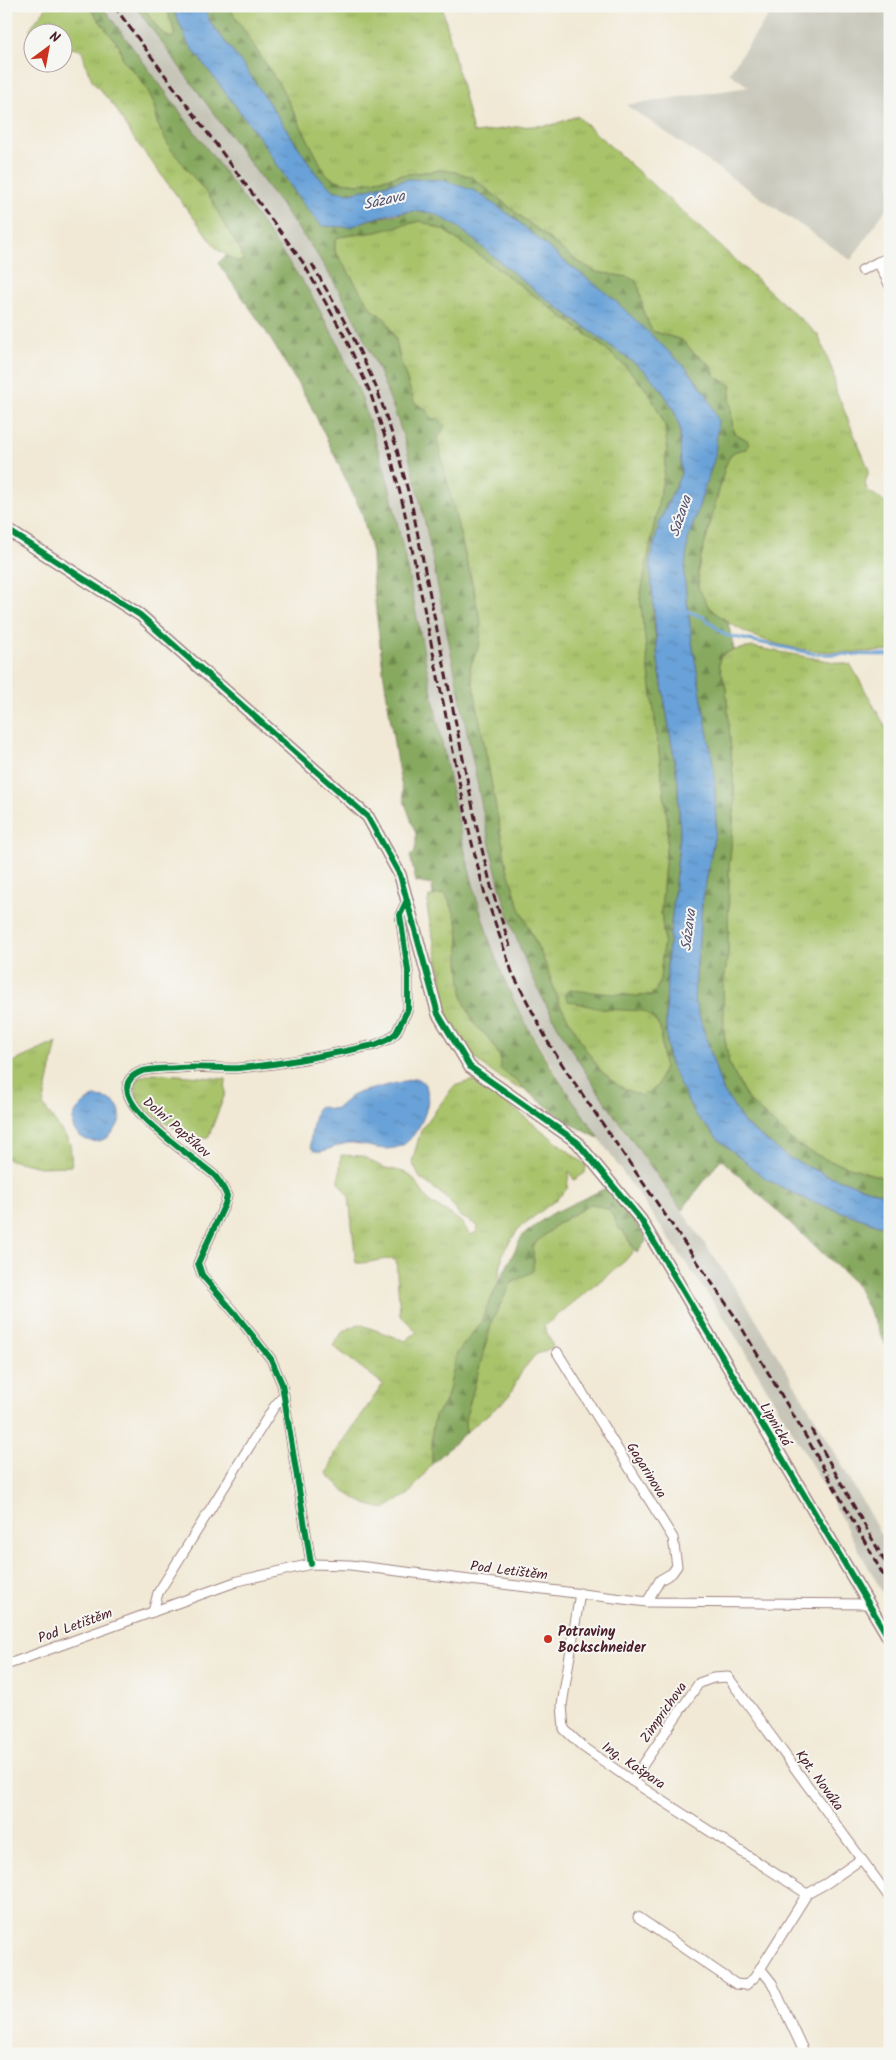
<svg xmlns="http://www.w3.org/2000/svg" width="896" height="2060" viewBox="0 0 896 2060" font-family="Kalam,sans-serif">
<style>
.industrial{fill:#c6c5b8}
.grass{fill:url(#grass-tufts);stroke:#79714a}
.forest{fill:url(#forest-firs);stroke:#686444;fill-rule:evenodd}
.water{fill:url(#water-ripples);stroke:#5a6082}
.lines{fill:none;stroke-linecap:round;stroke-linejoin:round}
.stream{stroke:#69a2d8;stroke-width:3}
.minor-casing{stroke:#9e8480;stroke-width:11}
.tertiary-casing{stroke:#9e8480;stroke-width:14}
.minor{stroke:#fff;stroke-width:9}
.tertiary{stroke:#fff;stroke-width:11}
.rail{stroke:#4a1f2b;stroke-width:3;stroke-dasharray:8 4;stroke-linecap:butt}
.cycleway-casing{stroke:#f6f6f2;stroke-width:9}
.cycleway{stroke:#00873e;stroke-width:6}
.poi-dot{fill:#c8321e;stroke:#f6f6f2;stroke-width:2}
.labels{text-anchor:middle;stroke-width:4;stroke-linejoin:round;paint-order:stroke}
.street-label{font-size:14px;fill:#4a1f2b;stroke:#f6f6f2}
.poi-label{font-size:14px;font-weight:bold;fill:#4a1f2b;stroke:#f6f6f2;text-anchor:start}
.water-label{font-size:15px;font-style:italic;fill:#565370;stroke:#f6f6f2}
</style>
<defs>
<pattern id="grass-tufts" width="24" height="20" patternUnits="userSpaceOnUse" patternTransform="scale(1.25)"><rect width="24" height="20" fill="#a8c36a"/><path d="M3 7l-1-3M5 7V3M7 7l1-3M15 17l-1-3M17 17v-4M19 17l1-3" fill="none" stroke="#92a75c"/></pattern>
<pattern id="forest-firs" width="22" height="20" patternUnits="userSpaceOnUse" patternTransform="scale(1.25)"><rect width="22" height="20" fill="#86a95e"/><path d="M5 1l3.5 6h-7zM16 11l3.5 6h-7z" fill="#70894e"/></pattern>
<pattern id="water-ripples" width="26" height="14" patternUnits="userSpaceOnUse" patternTransform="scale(1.25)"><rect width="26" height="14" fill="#69a2d8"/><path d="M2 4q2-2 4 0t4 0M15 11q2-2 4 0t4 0" fill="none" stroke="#5883af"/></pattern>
</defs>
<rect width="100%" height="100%" fill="#f6f6f2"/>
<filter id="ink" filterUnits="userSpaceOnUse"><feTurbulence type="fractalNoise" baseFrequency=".02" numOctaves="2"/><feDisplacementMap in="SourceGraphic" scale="10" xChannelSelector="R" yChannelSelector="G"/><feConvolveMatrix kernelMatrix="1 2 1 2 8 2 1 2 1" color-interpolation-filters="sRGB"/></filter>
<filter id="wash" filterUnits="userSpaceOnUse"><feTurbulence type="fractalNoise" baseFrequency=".0096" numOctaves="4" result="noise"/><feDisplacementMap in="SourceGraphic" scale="20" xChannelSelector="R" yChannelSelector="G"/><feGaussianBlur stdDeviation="1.12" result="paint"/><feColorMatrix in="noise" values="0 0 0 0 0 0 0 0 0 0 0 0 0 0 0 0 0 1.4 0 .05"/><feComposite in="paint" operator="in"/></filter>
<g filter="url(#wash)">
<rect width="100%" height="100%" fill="#f1e9d5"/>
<g class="industrial">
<polygon points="102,6 135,6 316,253 332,277 361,330 385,386 414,474 487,831 509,916 527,965 561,1032 581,1064 749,1308 824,1433 890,1551 890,1606 801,1446 727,1322 582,1114 525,1022 502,975 484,925 475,895 461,837 388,481 361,396 324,317 294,268"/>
<polygon points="775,6 881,6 890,12 890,203 851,260 626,105 749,87 729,73"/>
</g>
<g class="grass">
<polygon points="48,6 88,6 119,46 123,60 138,76 148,91 156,107 157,123 170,148 212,200 224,224 241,251 244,261 238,262 218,250 132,136 115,107 93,82 86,66 82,50 71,48 63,55 62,32 32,32 32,40 31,39 30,28"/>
<path d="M143,6H166L175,33L172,38C159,35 151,17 143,6Z"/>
<path d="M228,6H442L473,132L477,133L515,127L552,125L577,116L818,335L833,372L836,391L869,470L865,484L868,491L884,501L890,512V651C831,654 772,654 722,618C711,610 699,600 698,586C696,569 702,553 707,537C713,514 719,491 725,467C731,454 731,451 746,449L747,440L733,432L730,397L732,386L715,376L710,365L693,352L682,340L652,331L644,314L639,288L628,277L596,272L574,259L472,177L442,170L401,175L358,184L341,182L330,177L325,173L282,89Z"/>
<polygon points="420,221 445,231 512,279 607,350 627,368 650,394 665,425 667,447 664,474 640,598 668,826 661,912 664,938 660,979 656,990 651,995 638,996 643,1011 653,1018 660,1028 664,1068 657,1087 641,1097 619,1086 601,1071 585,1048 559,1003 545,963 519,906 507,868 470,667 480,643 475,593 436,439 442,432 426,410 414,402 400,359 396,340 386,320 371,308 335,251 335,241 338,237 376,232"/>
<polygon points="753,647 851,665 890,735 890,1180 827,1160 797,1145 748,1100 729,1064 724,1032 723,988 728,952 729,869 735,801 726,688 719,664 720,657 725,653 734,650"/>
<path d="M444,893C454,908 459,923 459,941L475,1025L489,1038L495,1048L500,1057L501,1069L505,1073L517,1080L523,1088H518C489,1073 456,1048 447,1015C444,1004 444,992 442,981C437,956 432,932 427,908L429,897Z"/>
<polygon points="57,1042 43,1105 70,1143 72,1166 40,1167 6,1159 6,1063 13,1062"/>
<polygon points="154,1073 226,1079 225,1094 208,1138 195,1139 167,1124 144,1109 136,1099 136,1083 140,1077"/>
<path d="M474,1080L489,1089L586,1165L585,1173L574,1180L569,1171L567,1189L557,1199L519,1228L503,1252L498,1284L480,1324L457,1353L447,1399L435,1416L432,1464L409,1494L384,1509C357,1504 346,1493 327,1474L336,1452L383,1384L333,1346L343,1331L359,1324L405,1341L417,1332L400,1315L396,1260C382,1257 370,1264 356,1263L349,1197L339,1183L341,1155L362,1156L382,1167L404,1172L412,1177L431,1204L446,1211L461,1222L470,1235L477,1232L478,1226L460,1216L447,1198L420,1178L412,1162L421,1130L454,1086Z"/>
<path d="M591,1204C608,1207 613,1211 618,1228L623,1231L634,1250L625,1261L544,1326L553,1347L535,1355L522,1371L508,1398L466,1432L465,1420L492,1321L511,1283L532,1271L534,1261L532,1246L557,1224Z"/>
</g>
<g class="forest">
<path d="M88,6H102L256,215L309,291L337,342L361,396L388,481C409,572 426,666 445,758C460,831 474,904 502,974C526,1033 563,1087 600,1139L569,1123L523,1088L517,1080L505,1073L501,1069L500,1057L495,1048L489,1038L475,1025L463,1000L459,962V928L450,901L444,893L433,896L432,885L416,882L410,855L414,853L416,846V834L405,803L396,757L383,670L373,584L372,553L362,513L310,404L262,325L218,263L226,256L238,262L243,261L241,251L224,224L212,200L170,148L157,123L156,107L148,91L138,76L123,60L119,46Z"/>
<path d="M135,6H143C150,17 159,35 172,38L175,33L166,6H172L188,43L262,141L300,200L351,227L367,220L413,211L433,213L457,226L538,293L644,370L661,389L674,410L680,429L681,474L660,521L653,614L658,660L678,782L680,834L667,966L666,1027L669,1062L694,1113L719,1140L766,1179L803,1198L890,1229V1353L855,1283L721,1159L682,1210C616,1117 543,1025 508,914C493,866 484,816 474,767C461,704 449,641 436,578C425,523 415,469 396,416C376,358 349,304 316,253ZM420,221L445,231L512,279L607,350L627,368L650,394L665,425L667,447L664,474L640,598L668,826L661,912L664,938L660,979L656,990L651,995L638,996L569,990L564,994L568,1001L601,1009L643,1011L653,1018L660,1028L664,1068L657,1087L641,1096L619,1086L601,1071L585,1048L559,1003L545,963L519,906L507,868L470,667L480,643L481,621L437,439L445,426L438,418L432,419L426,410L414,402L400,359L396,340L386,320L371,308L335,251V241L338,237L376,232Z"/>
<path d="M204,6H228L282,89L325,173L330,177L341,182L358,184L401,175L442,170L456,172L472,177L574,259L596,272L628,277L636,281L639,288L644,314L652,331L682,340L693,352L710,365L715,376L732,386L730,397L733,432L747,440L749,445L746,449C731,451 731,453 725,467L698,569V587L710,609L728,622L734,650L725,653L720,657L719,664L726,688L735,801L729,869L728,952L723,988L724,1032L729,1064L748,1100L797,1145L827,1160L890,1180V1197L826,1175L787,1157L745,1124L722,1089L694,999L702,904L716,827L714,770L692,642L684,577L688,540L715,456L707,395L688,370L608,294L564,261L513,217L475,191L409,179L351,193L335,191L317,175L244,66L210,22Z"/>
<path d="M606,1188L619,1199L645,1236L646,1241L637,1253L623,1231L618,1228C613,1211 608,1207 591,1204L557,1224L532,1246L534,1261L532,1272L511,1283L492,1321L465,1420L466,1432L432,1464V1430L435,1416L447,1399L457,1353L480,1324L498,1284L522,1236L549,1215Z"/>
</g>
<g class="water">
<polygon points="172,6 204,6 210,22 244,66 317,175 335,191 351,193 409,179 442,180 475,191 513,217 564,261 608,294 688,370 707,395 718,420 715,456 688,540 684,577 692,642 714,770 716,827 702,904 694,999 722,1089 745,1124 787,1157 826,1175 890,1197 890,1229 803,1198 766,1179 719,1140 694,1113 669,1062 666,1027 667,966 680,834 678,782 658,660 650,561 660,521 681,474 680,429 674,410 661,389 644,370 538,293 457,226 433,213 413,211 394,213 367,220 351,227 322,226 300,200 262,141 188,43"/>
<path d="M417,1078C442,1089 419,1138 401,1146C384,1153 369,1145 353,1143C336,1141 306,1168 311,1135C313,1126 314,1113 319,1106L330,1109L337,1108L351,1096L360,1092Z"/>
<path d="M94,1097C144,1097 112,1156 83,1138C61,1125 78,1104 94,1097Z"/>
</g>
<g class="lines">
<polyline class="stream" points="685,610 705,618 725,635 815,654 890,655"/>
</g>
</g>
<g filter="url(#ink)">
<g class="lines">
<defs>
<g id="minor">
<polyline points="890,257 878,262 890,286"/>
<polyline points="862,270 878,262"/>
<polyline points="557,1352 673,1538 677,1566 672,1573 660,1580 647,1602"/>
<path d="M311,1564L282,1384L271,1359L237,1316L202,1275L198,1263L225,1204L227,1196C224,1189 220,1182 215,1176C201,1161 90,1094 140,1072C151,1068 167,1069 178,1068C198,1066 219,1069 239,1068C285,1064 330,1054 375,1045L389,1039L396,1033L408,1009V971L400,915L407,900"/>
<polyline points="580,1593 562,1705 564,1729 582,1746 632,1781 807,1894"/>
<polyline points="153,1612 158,1593 274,1407 284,1395"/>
<polyline points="6,1665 238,1581 311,1564 350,1565 647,1602 868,1604"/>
<polyline points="632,1781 699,1683 713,1678 728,1677 890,1898"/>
<polyline points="638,1917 736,1984 746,1985 755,1977 807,1894 827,1883 860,1860"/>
<polyline points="760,1968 772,1983 805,2054"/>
</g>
<polyline id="tertiary" points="6,529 140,615 368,817 400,875 438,1014 470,1067 577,1142 641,1220 890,1640"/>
</defs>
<use href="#minor" class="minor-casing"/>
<use href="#tertiary" class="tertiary-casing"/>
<use href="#minor" class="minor"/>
<use href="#tertiary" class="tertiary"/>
<g class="rail">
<polyline points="114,6 302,261 345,337 370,392 389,449 404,509 470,835 484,891 512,972 548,1042 567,1072 736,1318 809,1442 890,1587"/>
<polyline points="312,264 352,335 377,389 396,446 412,506 478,833 492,890 510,946"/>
<polyline points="811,1429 890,1571"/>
</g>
<defs>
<g id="cycleway">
<polyline points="6,529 140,615 368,817 400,875 438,1014 470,1067 577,1142 641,1220 890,1640"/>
<path d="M311,1564L282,1384L271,1359L237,1316L202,1275L198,1263L225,1204L227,1196C224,1189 220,1182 215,1176C201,1161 90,1094 140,1072C151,1068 167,1069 178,1068C198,1066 219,1069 239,1068C285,1064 330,1054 375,1045L389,1039L396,1033L408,1009V971L400,915L407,900"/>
</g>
</defs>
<use href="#cycleway" class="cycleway-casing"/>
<use href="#cycleway" class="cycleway"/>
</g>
</g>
<circle class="poi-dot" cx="548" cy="1639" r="5"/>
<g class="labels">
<g class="street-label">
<text transform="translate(177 1127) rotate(41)" y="5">Dolní Papšíkov</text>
<text transform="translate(776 1424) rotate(59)" y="5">Lipnická</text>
<text transform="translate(647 1470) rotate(58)" y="5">Gagarinova</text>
<text transform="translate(509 1570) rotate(7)" y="5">Pod Letištěm</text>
<text transform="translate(75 1625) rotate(-20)" y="5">Pod Letištěm</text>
<text transform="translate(663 1712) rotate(-55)" y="5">Zimprichova</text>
<text transform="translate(634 1765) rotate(34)" y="5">Ing. Kašpara</text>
<text transform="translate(820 1780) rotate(54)" y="5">Kpt. Nováka</text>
</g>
<g class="poi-label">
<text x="558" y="1636">Potraviny<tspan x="558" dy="16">Bockschneider</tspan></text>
</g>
<g class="water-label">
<text transform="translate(384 200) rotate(-13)" y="5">Sázava</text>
<text transform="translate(680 516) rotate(-71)" y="5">Sázava</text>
<text transform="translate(688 930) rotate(-83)" y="5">Sázava</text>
</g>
</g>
<rect width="896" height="2060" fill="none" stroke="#f6f6f2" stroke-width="25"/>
<g transform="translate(48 48) rotate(32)"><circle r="24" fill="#f6f6f2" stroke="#b1a0a2"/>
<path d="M0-4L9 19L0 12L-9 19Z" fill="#c8321e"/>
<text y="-8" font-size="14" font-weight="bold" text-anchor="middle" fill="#4a1f2b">N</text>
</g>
</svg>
